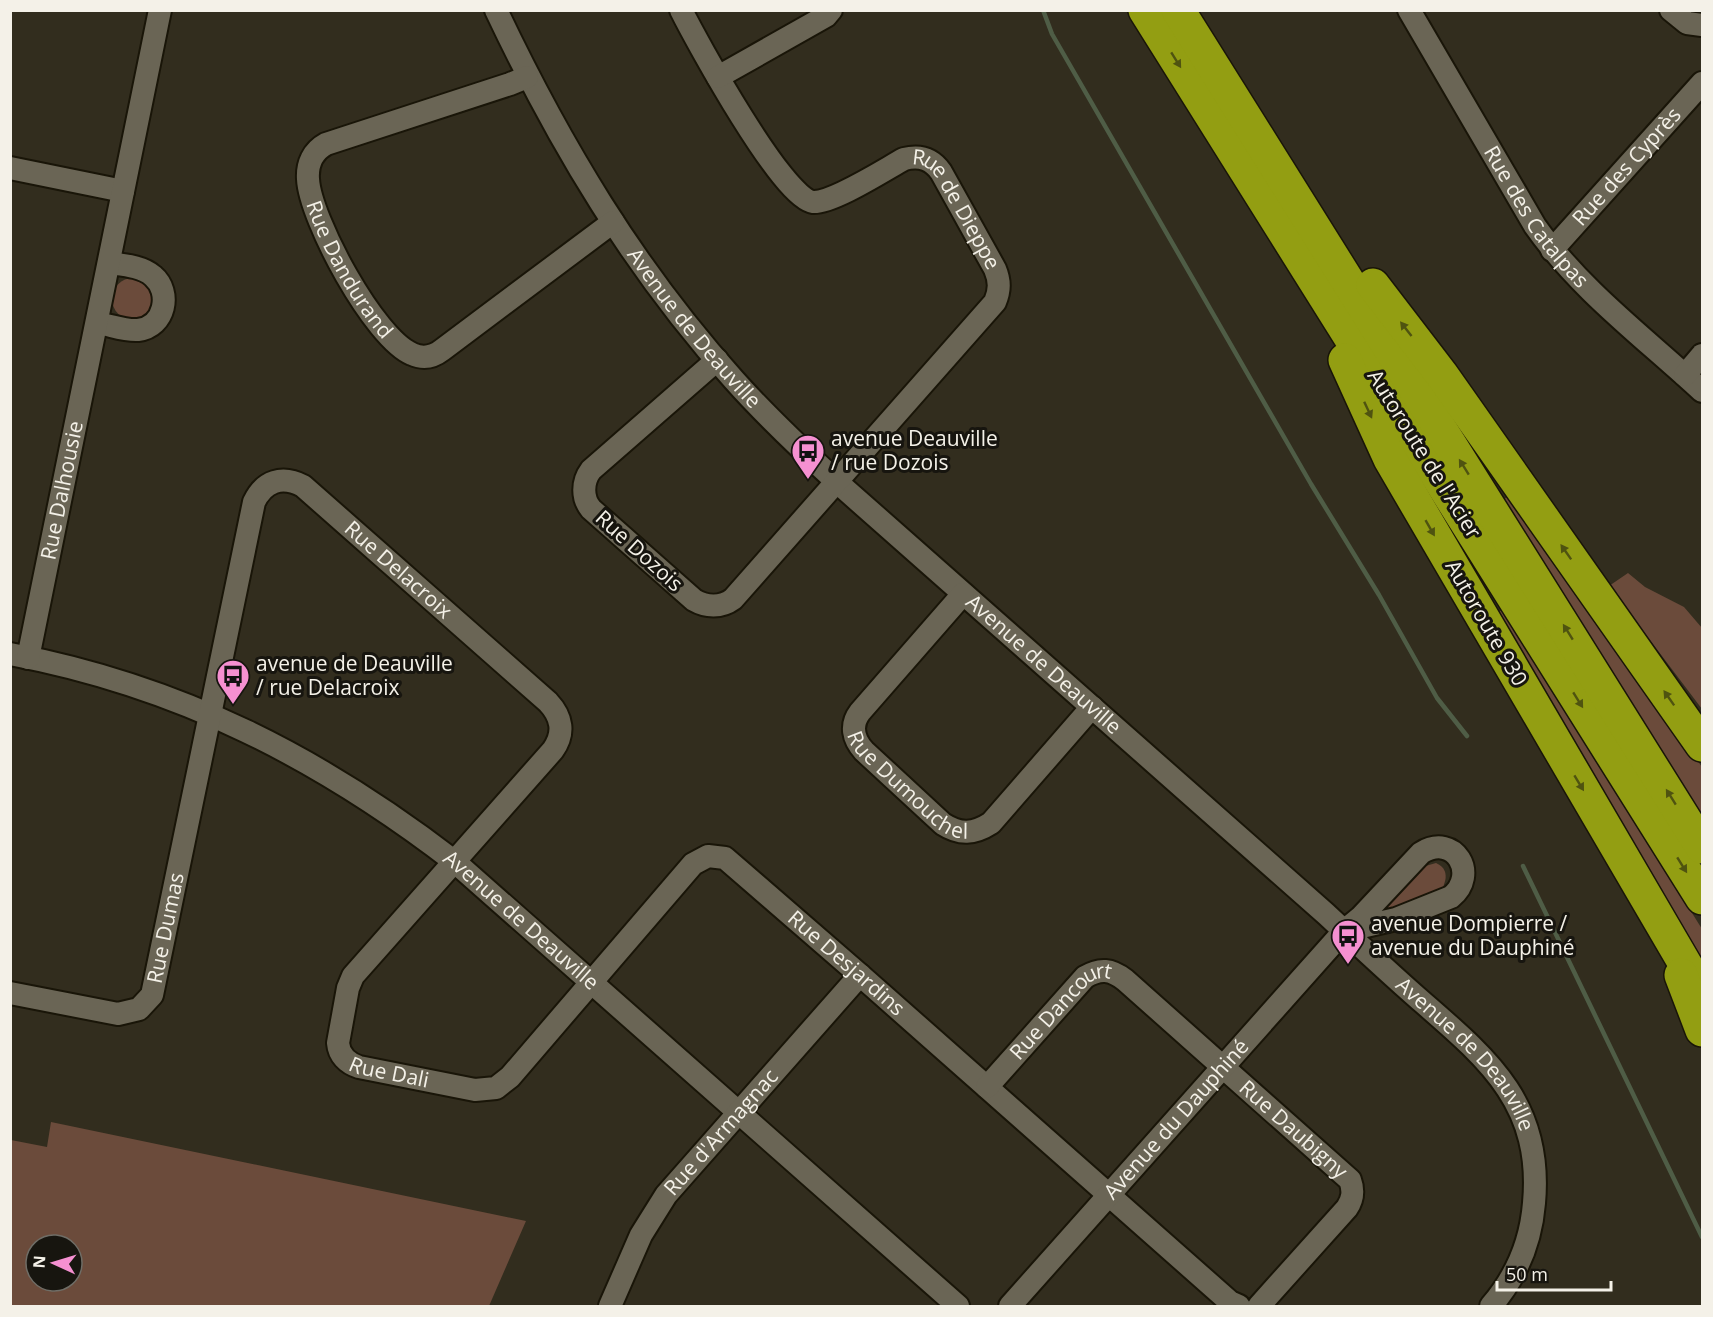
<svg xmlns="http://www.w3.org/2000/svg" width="1713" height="1317" viewBox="0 0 1713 1317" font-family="'Open Sans',sans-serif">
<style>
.green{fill:#6b4b3b;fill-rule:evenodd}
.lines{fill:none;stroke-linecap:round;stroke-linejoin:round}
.stream{stroke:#4f5d46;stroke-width:4.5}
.minor-casing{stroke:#191508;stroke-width:26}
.highway-casing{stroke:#191508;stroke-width:36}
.minor{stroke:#6a6555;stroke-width:22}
.highway{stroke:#939e12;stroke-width:33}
.oneway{fill:#4f5310}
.labels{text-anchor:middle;stroke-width:6;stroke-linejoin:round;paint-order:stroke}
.street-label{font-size:21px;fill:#f4f1e8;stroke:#17150f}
.poi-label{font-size:21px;fill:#f4f1e8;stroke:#17150f;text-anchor:start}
</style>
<rect width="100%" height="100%" fill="#322d1e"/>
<g class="green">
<circle cx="133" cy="299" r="21"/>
<polygon points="1510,495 1702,767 1702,815 1503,500"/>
<polygon points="1628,573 1645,587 1684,607 1702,628 1702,709 1609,586"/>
<polygon points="1502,610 1702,929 1702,972 1494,615"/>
<path d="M1436,863C1449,869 1447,880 1441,891L1375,918L1422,867Z"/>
<path d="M51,1122L526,1221L489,1306H11V1140L47,1147ZM36,1245H72V1281H36Z"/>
</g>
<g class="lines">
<g class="stream">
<polyline points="1043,10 1052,34 1311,484 1379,595 1437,698 1467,736"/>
<polyline points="1523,866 1702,1237"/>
</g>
<defs>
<g id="minor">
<path id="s1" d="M496,10C560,145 634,269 734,380C766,416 801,449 837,482L1326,914C1357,943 1388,972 1420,1000C1488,1059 1543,1104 1534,1203C1531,1241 1516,1277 1491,1306"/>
<path id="s2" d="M681,10C697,42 783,199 813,202C833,203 884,170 904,159C920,155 932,159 941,172L995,269C1000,281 1000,290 995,302L733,599C721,608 706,607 694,600L591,509C582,498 582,482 591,470L717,360"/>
<path id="s3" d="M1409,10L1535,226C1581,291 1645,338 1702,391"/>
<polyline points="1671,10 1687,23 1702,25"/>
<path id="s4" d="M527,77L510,84L326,144C313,151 307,164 308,179C310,219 374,338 412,354C423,359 433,357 442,350L613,222"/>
<polyline points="718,77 826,16 831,10"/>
<polyline points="10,168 123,191"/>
<path id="s5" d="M1552,250L1702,83"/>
<path d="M97,323C110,325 125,331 138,330C165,327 172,292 153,276C142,266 123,265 109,263"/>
<polyline points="1685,375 1702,355"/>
<path id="s6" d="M963,594L860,712C850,725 853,739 864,751L943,824C960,835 974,834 991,823L1092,707"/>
<path id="s7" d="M10,654C180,686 320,758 455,862L958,1306"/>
<path id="s8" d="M28,658L160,10"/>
<path id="s9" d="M10,993L118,1014L139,1009L152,995L254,502C264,481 282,475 303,486L548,702C562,717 565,733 553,750L353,976L348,988L338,1043C339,1055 347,1063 359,1067L475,1090L496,1088L510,1077L693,864L708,856L725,858L860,975L1230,1302L1239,1306"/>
<path id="s10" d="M987,1087L1085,977C1100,968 1111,969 1125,980L1350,1180C1354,1191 1353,1199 1347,1208L1259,1306"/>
<path id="s11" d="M610,1306L641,1235L666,1195L860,975"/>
<path id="s12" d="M1010,1306L1344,931L1361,917L1421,853C1455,832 1479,875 1451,897L1396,919L1344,931"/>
</g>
<g id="highway">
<polyline points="1145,10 1702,898"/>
<polyline points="1178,10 1702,847"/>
<polyline points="1373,285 1442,375 1702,745"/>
<polyline points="1345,360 1390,459 1702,993"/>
<polyline points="1681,975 1702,1030"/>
</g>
</defs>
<use href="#minor" class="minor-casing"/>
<use href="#highway" class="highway-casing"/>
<use href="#minor" class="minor"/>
<use href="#highway" class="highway"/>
</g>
<defs><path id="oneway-solid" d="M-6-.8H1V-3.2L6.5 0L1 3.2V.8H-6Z" transform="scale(1.5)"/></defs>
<g class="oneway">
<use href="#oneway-solid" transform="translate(1176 60) rotate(58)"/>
<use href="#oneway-solid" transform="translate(1406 329) rotate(-128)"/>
<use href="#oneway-solid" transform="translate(1368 410) rotate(65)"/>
<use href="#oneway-solid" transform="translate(1464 467) rotate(-122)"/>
<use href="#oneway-solid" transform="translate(1430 528) rotate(60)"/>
<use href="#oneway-solid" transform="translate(1566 552) rotate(-125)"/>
<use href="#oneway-solid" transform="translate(1568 632) rotate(-122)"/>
<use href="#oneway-solid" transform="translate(1669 698) rotate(-125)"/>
<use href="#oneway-solid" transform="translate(1578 700) rotate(58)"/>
<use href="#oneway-solid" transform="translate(1579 783) rotate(59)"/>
<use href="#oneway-solid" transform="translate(1671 797) rotate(-122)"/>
<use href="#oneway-solid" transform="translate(1682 865) rotate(58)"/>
</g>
<defs>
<symbol id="bus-pin" viewBox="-11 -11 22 30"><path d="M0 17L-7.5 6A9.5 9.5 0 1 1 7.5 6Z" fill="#f590d1" stroke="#17150f"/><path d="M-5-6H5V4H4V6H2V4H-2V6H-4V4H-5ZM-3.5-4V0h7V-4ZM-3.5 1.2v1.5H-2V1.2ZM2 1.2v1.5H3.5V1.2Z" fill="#111"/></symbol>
</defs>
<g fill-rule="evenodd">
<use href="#bus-pin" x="789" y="432" width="38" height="52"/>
<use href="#bus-pin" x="214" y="657" width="38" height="52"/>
<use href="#bus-pin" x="1329" y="917" width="38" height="52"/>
</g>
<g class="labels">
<g class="street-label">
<text dy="7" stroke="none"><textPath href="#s5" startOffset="112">Rue des Cyprès</textPath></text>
<text dy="7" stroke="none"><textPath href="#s3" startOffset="243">Rue des Catalpas</textPath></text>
<text dy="7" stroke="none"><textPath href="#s2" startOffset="417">Rue de Dieppe</textPath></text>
<text dy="7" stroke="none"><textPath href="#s4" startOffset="354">Rue Dandurand</textPath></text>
<text dy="7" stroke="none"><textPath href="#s1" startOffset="376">Avenue de Deauville</textPath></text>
<text transform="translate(1424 454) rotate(58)" y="7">Autoroute de l'Acier</text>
<text dy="7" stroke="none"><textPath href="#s8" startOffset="171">Rue Dalhousie</textPath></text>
<text transform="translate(639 551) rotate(42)" y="7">Rue Dozois</text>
<text dy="7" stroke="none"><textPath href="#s9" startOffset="840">Rue Delacroix</textPath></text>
<text transform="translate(1486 623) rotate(60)" y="7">Autoroute 930</text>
<text dy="7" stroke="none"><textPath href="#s1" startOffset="862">Avenue de Deauville</textPath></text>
<text dy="7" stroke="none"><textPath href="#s6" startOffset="256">Rue Dumouchel</textPath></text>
<text dy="7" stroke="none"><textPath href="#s7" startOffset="584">Avenue de Deauville</textPath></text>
<text dy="7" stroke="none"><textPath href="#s9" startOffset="219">Rue Dumas</textPath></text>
<text dy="7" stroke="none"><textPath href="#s9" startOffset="2130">Rue Desjardins</textPath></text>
<text dy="7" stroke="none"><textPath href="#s10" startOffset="108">Rue Dancourt</textPath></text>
<text dy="7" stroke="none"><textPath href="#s1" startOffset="1438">Avenue de Deauville</textPath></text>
<text dy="7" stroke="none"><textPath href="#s9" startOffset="1528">Rue Dali</textPath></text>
<text dy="7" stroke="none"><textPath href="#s12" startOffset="250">Avenue du Dauphiné</textPath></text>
<text dy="7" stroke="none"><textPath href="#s10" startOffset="416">Rue Daubigny</textPath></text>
<text dy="7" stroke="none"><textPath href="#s11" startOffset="208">Rue d'Armagnac</textPath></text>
</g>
<g class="poi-label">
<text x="831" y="446">avenue Deauville<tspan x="831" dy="24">/ rue Dozois</tspan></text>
<text x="256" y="671">avenue de Deauville<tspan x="256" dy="24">/ rue Delacroix</tspan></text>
<text x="1371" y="931">avenue Dompierre /<tspan x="1371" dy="24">avenue du Dauphiné</tspan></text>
</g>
</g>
<rect width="1713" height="1317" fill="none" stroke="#f4f1e8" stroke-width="24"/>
<g transform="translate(54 1263) rotate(274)"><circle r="28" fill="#17150f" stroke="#6f6d66" stroke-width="1.5"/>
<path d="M0-4.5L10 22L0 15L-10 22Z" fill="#f590d1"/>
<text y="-9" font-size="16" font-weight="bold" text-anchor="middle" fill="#f4f1e8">N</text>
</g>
<path d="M1497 1281v9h114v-9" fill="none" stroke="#f4f1e8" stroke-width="3"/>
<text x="1506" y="1281" font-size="18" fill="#f4f1e8" stroke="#17150f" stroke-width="4.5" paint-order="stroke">50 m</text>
</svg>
